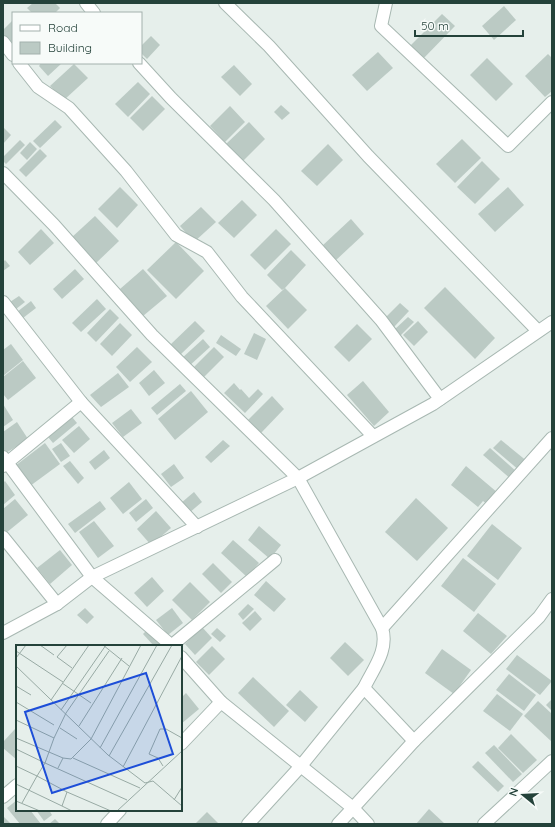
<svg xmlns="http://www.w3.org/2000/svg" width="555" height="827" viewBox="0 0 555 827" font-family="Quicksand,sans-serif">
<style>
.building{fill:#bbcac4}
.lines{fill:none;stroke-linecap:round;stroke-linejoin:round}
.minor-casing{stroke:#a8b8b2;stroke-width:14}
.minor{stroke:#fff;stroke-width:12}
.inset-road{fill:none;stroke:#98aaa4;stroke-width:1}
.view{fill:#1d4ed8;fill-opacity:0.15;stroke:#1d4ed8;stroke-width:2}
.inset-edge{fill:none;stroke:#24423a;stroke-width:2}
</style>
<rect width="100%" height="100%" fill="#e6efeb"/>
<g class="building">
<polygon points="33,3 55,3 60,8 55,13 32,13 27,8"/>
<polygon points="504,6 516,20 494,40 482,26"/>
<polygon points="442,14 455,26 421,61 408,48"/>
<polygon points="13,20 13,45 3,35 3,30"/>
<polygon points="151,36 160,45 147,59 141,53 141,46"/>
<polygon points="378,52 393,68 367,91 352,75"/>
<polygon points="548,54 552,58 552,91 545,97 525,76"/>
<polygon points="487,58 513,84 496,101 470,75"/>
<polygon points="41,63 62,63 48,76 39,66"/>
<polygon points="74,64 88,78 64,100 50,86"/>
<polygon points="234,65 252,84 240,96 221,77"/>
<polygon points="138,82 150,94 128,117 115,104"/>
<polygon points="152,96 165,109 143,131 130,118"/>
<polygon points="281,105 290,113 282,120 274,112"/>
<polygon points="230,106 245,122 225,142 210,126"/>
<polygon points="55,120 62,127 40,148 33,141"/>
<polygon points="249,122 265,139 243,161 226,144"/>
<polygon points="4,128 11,135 3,144 3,129"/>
<polygon points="462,139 481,158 455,183 436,164"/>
<polygon points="20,140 25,145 6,164 3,161 3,157"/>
<polygon points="30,142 37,149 27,160 20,153"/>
<polygon points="328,144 343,160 317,186 301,171"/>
<polygon points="40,149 47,156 26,177 19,170"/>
<polygon points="482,161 500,179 475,204 457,187"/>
<polygon points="120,187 138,205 117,228 98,209"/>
<polygon points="508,187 524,205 495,232 478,214"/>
<polygon points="242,200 257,215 234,238 218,223"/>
<polygon points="201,207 216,222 194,242 180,226"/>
<polygon points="95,216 119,241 95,264 71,238"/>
<polygon points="351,219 364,234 335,261 322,246"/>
<polygon points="41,229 54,243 30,265 18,252"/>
<polygon points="276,229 291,244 265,270 250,255"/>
<polygon points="176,242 204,271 176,299 147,270"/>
<polygon points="291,250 306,265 285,288 307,310 288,329 266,306 285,288 282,290 267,275"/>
<polygon points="5,260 10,266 3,271 3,262"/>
<polygon points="75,269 84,279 62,299 53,289"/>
<polygon points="143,269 167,296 143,316 120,289"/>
<polygon points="445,287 495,338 475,359 424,308"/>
<polygon points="19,296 25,302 16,309 10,302"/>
<polygon points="97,299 106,309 81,332 72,323"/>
<polygon points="31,301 36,308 23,318 17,312"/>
<polygon points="400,303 409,311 394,327 385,318"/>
<polygon points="110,309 119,318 96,342 87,333"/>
<polygon points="408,317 414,322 400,336 394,330"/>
<polygon points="195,321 205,331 180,355 170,345"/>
<polygon points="418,321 428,332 414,346 403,335"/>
<polygon points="120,323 132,335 112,356 100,344"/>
<polygon points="357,324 372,339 349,362 334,347"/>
<polygon points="254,333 266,339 257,360 244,354"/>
<polygon points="221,335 241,349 236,356 216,343"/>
<polygon points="203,339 210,347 188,367 181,359"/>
<polygon points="11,344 23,360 3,376 3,350"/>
<polygon points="137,347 152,362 130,382 116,367"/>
<polygon points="214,347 224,357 202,379 193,368"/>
<polygon points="23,361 36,378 8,400 3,394 3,377"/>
<polygon points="154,370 165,383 149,396 139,383"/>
<polygon points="118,373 129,387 101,407 90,395"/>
<polygon points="363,381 389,412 374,426 347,395"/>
<polygon points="234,383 240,390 237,393 241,389 249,398 258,389 263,394 245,413 224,393"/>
<polygon points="180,384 186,391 157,415 151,408"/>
<polygon points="191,391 208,412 175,440 158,419"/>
<polygon points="272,396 284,409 261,433 248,420"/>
<polygon points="3,404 13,420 3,427"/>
<polygon points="131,409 142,423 123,437 112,423"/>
<polygon points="72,417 77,423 53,443 48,437"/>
<polygon points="17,422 28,439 6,453 3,448 3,432"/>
<polygon points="79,426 90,439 74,453 62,440"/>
<polygon points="223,440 230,446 211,463 205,457"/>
<polygon points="501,440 528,462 520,471 493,448"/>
<polygon points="45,443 60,464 30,486 15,466"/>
<polygon points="61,443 70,456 61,462 52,449"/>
<polygon points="490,448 517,472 511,479 483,455"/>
<polygon points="104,450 110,458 95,470 89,462"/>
<polygon points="70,461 84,478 78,484 63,466"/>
<polygon points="174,464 184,478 171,487 161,474"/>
<polygon points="466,466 498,493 488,505 483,501 478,507 451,485"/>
<polygon points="5,481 15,495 3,505 3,483"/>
<polygon points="129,482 142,499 123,514 110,498"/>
<polygon points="194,492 202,502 189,513 181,503"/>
<polygon points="416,498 448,528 417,561 385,532"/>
<polygon points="15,499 28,515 6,533 3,529 3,509"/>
<polygon points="146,499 153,508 136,522 129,513"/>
<polygon points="100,501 106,509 75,533 68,524"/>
<polygon points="156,511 171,528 151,545 137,529"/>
<polygon points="94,521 114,546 98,558 79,532"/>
<polygon points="492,524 522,548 498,580 467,556"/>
<polygon points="259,526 281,545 270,559 248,540"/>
<polygon points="233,540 259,563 247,577 221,553"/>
<polygon points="60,550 72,565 50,584 37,568"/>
<polygon points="463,558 496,584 474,612 441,586"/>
<polygon points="213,563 232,582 221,593 202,574"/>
<polygon points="152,577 164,591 147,607 134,593"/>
<polygon points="266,581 286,599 274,612 254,595"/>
<polygon points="190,582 210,602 192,620 172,600"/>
<polygon points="248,604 254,609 243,620 238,614"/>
<polygon points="85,608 94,617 87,624 77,615"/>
<polygon points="172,608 183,623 168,635 156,620"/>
<polygon points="255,611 262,619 250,631 242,623"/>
<polygon points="478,613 507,636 491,654 463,631"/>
<polygon points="202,627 212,638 195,655 185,644"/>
<polygon points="149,628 162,643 159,646 154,646 143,634"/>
<polygon points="217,628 226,636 220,642 211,634"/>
<polygon points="345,642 364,660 348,676 330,658"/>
<polygon points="212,646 225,659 209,675 196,662"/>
<polygon points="442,649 471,670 454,694 425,673"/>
<polygon points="517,655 552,681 540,695 506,669"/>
<polygon points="509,674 536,695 524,711 496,690"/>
<polygon points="253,677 289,711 274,727 238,693"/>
<polygon points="300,690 318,707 305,722 286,705"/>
<polygon points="186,693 199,709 181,724 181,698"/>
<polygon points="497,694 523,714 510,731 483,711"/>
<polygon points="552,699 552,711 546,705"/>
<polygon points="538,701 552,714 552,742 524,716"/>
<polygon points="15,729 17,731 17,760 3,748 3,742"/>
<polygon points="511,734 537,760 523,773 498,748"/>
<polygon points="494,745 522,774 513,782 485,753"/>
<polygon points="478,761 504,786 498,792 472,767"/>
<polygon points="17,800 17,810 30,810 41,824 20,824 7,808"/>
<polygon points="429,809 445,824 416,824"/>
<polygon points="36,810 49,810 52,815 44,821"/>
<polygon points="207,812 219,824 195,824"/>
<polygon points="3,816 11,824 3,824"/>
<polygon points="55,819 60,824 49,824"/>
</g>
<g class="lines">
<defs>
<g id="minor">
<polyline points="86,3 94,13"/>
<polyline points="225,3 269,46 368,156 538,331"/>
<polyline points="386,3 381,26 508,146 552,102"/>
<polyline points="3,42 13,55"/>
<polyline points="19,63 38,87 69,108 126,171 176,235 207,252 242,297 373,436"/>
<polyline points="139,63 171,98 274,200 381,320 440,399"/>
<path d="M3,173L54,225L152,335L298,478L382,628C389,650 373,669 364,688L414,741"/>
<polyline points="3,302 81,402 197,527"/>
<polyline points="3,457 92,577 172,646"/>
<polyline points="3,466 81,402"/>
<polyline points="3,537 57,604"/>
<polyline points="382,628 552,438"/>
<polyline points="3,633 57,604 92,577 298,478 433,404 552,322"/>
<polyline points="171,646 275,560"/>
<polyline points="181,657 221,702"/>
<polyline points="181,744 221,702 353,808 338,824"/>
<polyline points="3,797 17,785"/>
<polyline points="107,824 120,810"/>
<polyline points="248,824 300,767 364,688"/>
<polyline points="368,824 353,808 414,741 539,617 552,599"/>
<polyline points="484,824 552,761"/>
</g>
</defs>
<use href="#minor" class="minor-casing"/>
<use href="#minor" class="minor"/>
</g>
<g transform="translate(16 645)">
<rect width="166" height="166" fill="#e6efeb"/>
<path class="inset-road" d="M24,0L38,10M51,0L41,12L56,23M87,0L113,21M0,6L47,37M0,13L10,0M0,21L92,110L129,138L137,136L166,161M46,38L75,58M0,41L15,50M35,55L73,0M0,57L38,80M45,65L90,0M0,75L38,93L29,118L0,104M63,81L106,13M44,83L61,94M0,93L47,113M38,93L50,68L93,6M84,103L141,0M93,111L156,0M57,113L124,143M0,121L21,131L29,118L111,155M147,121L142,113L133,109L144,84H150L166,93M107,122L166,11M42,123L47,113L55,114L75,94L125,0M0,139L46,161M51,147L95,166M158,155L166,142M0,156L24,166M6,158L21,131L51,147L46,161L56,166M101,166L166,106"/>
<path class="view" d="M130,28L157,109L36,148L9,67Z"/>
<rect width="166" height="166" class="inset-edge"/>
</g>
<rect width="555" height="827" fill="none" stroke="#24423a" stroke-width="8"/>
<rect x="12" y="12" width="130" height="52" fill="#f7fbf9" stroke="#a3b1ad"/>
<rect x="20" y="25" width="20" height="6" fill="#ffffff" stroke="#a3b1ad"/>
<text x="48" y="32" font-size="12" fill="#24423a">Road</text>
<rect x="20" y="42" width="20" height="12" fill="#bbcac4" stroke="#a3b1ad"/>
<text x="48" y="52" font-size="12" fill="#24423a">Building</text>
<g transform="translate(523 795) rotate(288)" stroke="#f7fbf9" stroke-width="3" paint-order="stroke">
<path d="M0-3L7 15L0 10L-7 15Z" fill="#24423a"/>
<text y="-6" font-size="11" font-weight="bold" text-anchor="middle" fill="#24423a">N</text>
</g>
<path d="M415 30v6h108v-6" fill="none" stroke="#24423a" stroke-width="2"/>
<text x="421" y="30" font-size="12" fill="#24423a" stroke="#f7fbf9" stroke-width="3" paint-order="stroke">50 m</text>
</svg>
